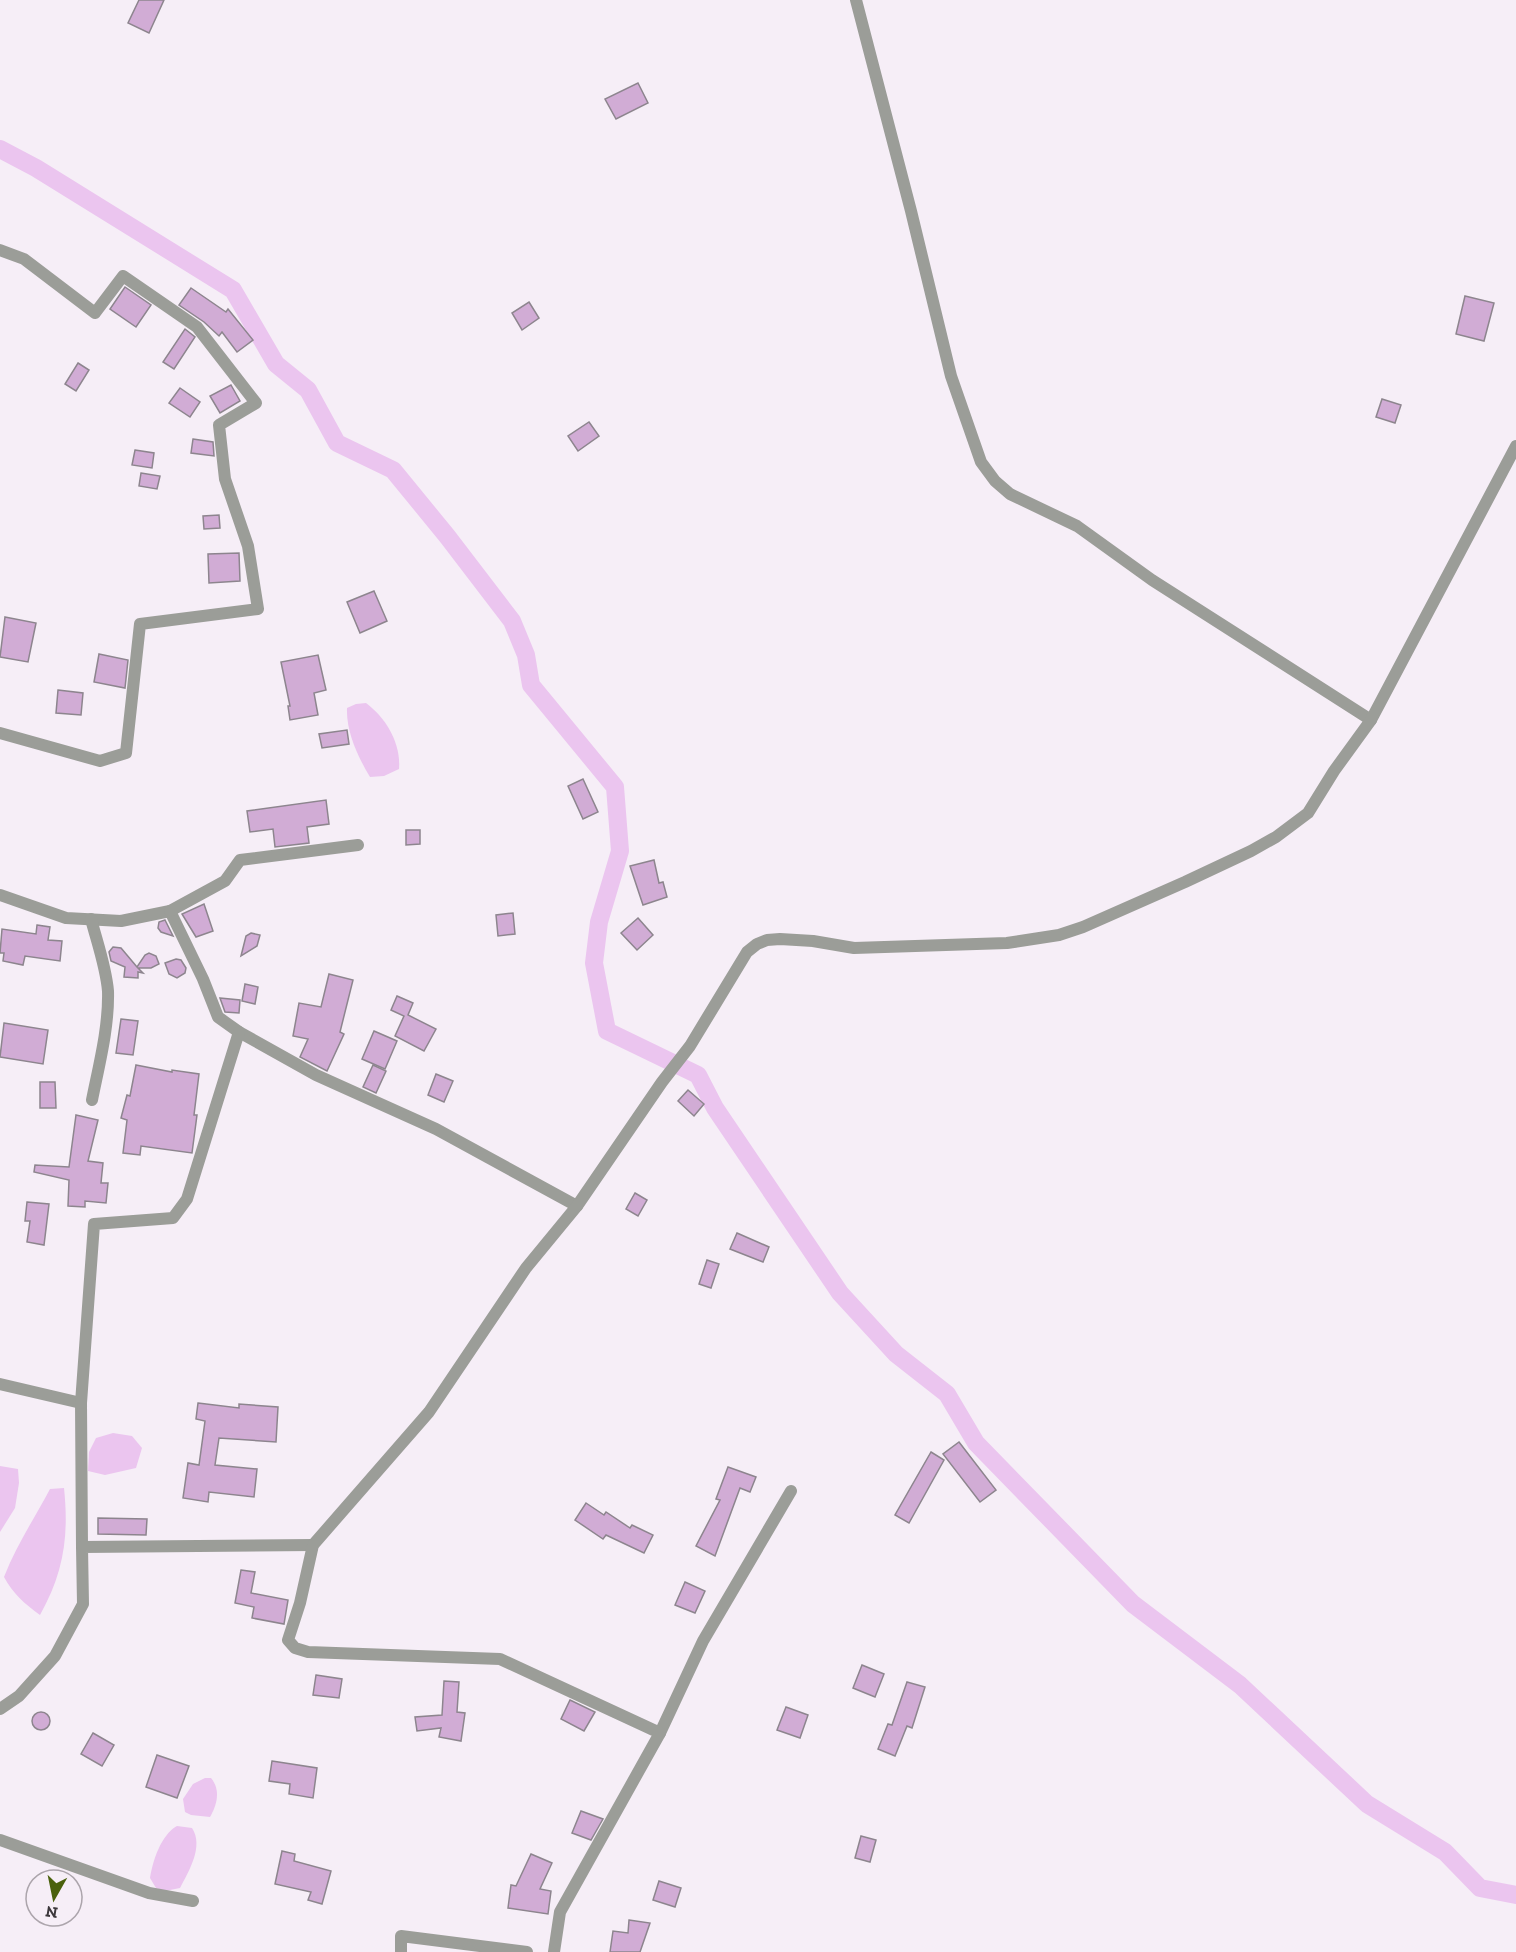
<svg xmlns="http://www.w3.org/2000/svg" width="1516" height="1952" viewBox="0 0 1516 1952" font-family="'Zilla Slab',serif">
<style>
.water{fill:#ebc5ef}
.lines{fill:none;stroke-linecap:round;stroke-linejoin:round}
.canal{stroke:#ebc5ef;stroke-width:18}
.building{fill:#d1acd5;stroke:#8d858e;stroke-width:1.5}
.minor{stroke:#9b9d98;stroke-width:12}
</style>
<rect width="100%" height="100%" fill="#f6eef7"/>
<g class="water">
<path d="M366,703C386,718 401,743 399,769L384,776L370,777C358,757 346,732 347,708L356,704Z"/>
<polygon points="113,1433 132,1436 142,1448 136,1468 105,1475 88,1471 89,1452 96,1438"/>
<polygon points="0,1466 18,1469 19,1483 15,1508 0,1532"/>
<path d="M64,1488C69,1536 64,1572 40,1615C25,1604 13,1594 4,1577C16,1546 34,1519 50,1489Z"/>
<path d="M205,1778H211C221,1790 217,1805 210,1817L191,1815L185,1812L183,1799L193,1784Z"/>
<path d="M177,1826L192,1828C204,1846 189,1871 180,1888L165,1891L156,1888L150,1878C153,1860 161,1835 177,1826Z"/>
</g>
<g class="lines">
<polyline class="canal" points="0,149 36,168 233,290 276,364 308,390 337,443 393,470 447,536 512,621 526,655 531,685 615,787 620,851 599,922 594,963 607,1031 698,1075 715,1108 840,1293 896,1354 947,1394 976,1443 1133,1604 1240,1685 1367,1804 1445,1852 1480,1888 1516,1895"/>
</g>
<g class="building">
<polygon points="139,0 164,0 149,33 128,23"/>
<polygon points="638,83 648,103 616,119 605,99"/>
<polygon points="125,287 151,305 136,327 110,309"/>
<polygon points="191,288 226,312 228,309 253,340 237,352 222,332 219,336 204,322 179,305"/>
<polygon points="1465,296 1494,303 1484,341 1456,334"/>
<polygon points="529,302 539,318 522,330 512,313"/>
<polygon points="185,329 195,337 174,369 163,362"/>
<polygon points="78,363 89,370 76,391 65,384"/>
<polygon points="231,385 240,401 220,413 210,396"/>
<polygon points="180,388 200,402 190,417 169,403"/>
<polygon points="1382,399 1401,405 1395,423 1376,417"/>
<polygon points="589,422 599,436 578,451 568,436"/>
<polygon points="193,439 213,442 214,456 191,453"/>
<polygon points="135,450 154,453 152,468 132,465"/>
<polygon points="141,473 160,476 157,489 139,486"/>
<polygon points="219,515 220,528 204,529 203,516"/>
<polygon points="239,553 240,581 209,583 208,554"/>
<polygon points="374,591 387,621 360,633 347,602"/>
<polygon points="5,617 36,623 28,662 0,657"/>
<polygon points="99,654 128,660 125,688 94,682"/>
<polygon points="318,655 326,690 314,693 318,715 290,720 288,706 290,706 281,662"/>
<polygon points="58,690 83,693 81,715 56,713"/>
<polygon points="347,730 349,744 322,748 319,734"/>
<polygon points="583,779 598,812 583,819 568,786"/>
<polygon points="326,800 329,824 307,827 309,843 275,847 273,829 250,832 247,811"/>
<polygon points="406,830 420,830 420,844 406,845"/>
<polygon points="654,860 659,883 663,882 667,897 643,905 630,866"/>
<polygon points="204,904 213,931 196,937 182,914"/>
<polygon points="513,913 515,934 498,936 496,915"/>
<polygon points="638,918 653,935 637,950 621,933"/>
<polygon points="165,920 173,936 161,932 158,928 159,922"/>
<polygon points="37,925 50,927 48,940 62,941 60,961 25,956 23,965 3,961 4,953 0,953 2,929 36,934"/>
<polygon points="251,933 260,935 257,946 241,956 246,936"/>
<polygon points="113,947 121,948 137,967 145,955 149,953 156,956 159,964 151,968 138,968 143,973 138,972 138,978 124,977 125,967 111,961 109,952"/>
<polygon points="176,959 181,960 186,968 185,973 177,978 169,974 165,963"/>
<polygon points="329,974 353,980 340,1032 344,1034 327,1071 300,1057 308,1039 293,1036 299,1003 321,1007"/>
<polygon points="245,984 258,987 255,1004 242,1001"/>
<polygon points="397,996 413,1003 408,1015 436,1029 424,1051 395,1036 404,1016 391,1010"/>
<polygon points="220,998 240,1000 239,1013 225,1012"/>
<polygon points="121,1019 138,1021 133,1055 116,1053"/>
<polygon points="4,1023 48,1030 43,1064 0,1057"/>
<polygon points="374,1031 397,1041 385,1069 362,1059"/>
<polygon points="136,1065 172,1072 172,1070 199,1074 194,1115 197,1115 192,1153 141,1146 140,1155 123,1153 127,1120 121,1118 127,1095 130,1096"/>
<polygon points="373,1065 386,1071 376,1093 363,1087"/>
<polygon points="436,1074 453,1081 444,1102 428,1095"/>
<polygon points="40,1082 55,1082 56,1108 40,1108"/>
<polygon points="688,1090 704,1104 694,1116 678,1101"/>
<polygon points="76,1115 98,1120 88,1161 103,1163 101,1183 108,1183 106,1203 85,1201 85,1207 68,1206 69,1180 34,1172 35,1165 69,1167"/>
<polygon points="635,1193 647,1200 638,1216 626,1209"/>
<polygon points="27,1202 49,1204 44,1245 27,1242 30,1221 25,1221"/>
<polygon points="737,1233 769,1247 763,1262 730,1249"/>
<polygon points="707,1260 719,1264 711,1288 699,1284"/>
<polygon points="198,1403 239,1408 239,1404 278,1407 276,1442 219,1438 215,1465 257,1469 254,1497 209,1492 208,1502 183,1498 188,1463 199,1465 205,1421 196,1419"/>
<polygon points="959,1442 996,1490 980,1502 943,1454"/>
<polygon points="931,1452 944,1460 909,1523 895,1515"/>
<polygon points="728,1467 756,1477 750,1492 740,1488 715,1556 696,1546 720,1500 716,1499"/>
<polygon points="586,1503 604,1515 606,1512 630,1528 632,1525 653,1535 644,1553 606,1535 603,1539 575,1520"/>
<polygon points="98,1518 147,1519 146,1535 98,1534"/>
<polygon points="241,1570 255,1572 251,1593 288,1600 284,1624 252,1618 254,1607 235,1603"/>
<polygon points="685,1582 705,1591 695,1613 675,1605"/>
<polygon points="862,1665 884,1674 875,1697 853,1688"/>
<polygon points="316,1675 342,1679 339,1698 313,1695"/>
<polygon points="444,1681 459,1682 457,1712 465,1713 461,1741 439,1737 441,1728 417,1731 415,1717 442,1715"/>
<polygon points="907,1682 925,1687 912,1728 907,1726 895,1756 878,1749 888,1724 892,1725"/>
<polygon points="570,1700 595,1712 584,1731 561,1719"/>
<polygon points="786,1707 808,1715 800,1738 777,1730"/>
<circle cx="41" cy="1721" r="9"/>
<polygon points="93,1733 114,1745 102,1766 81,1754"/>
<polygon points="157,1755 189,1766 177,1798 146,1787"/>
<polygon points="272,1761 317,1768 313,1798 289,1794 290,1784 269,1781"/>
<polygon points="581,1811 603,1819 591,1840 572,1833"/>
<polygon points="861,1836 876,1840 870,1862 855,1858"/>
<polygon points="282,1851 295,1854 294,1861 331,1871 322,1904 308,1900 311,1892 275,1884"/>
<polygon points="531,1854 552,1863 540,1889 551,1891 548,1914 508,1908 511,1885 516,1886"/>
<polygon points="659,1881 681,1888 675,1907 653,1900"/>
<polygon points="629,1920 650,1923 640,1952 610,1952 613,1931 628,1933"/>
</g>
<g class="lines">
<g class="minor">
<polyline points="856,0 911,211 951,376 981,462 995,481 1010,494 1077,526 1152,580 1371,720"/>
<polyline points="0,250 24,259 95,313 123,276 197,327 256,403 219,425 225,479 248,546 258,609 140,624 126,753 100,761 0,733"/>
<polyline points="0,895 66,918 121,921 170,911 203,979 218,1017 239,1032 316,1075 436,1129 577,1206"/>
<polyline points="170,911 225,881 240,860 358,845"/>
<path d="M91,919C97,942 106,967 108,991C109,1027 99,1065 92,1100"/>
<polyline points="0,1384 81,1403 82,1547"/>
<polyline points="81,1403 94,1224 173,1218 187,1199 239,1032"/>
<polyline points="0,1709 19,1696 55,1656 83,1604 82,1547 313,1545"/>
<polyline points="660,1733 703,1641 791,1491"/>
<polyline points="0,1840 149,1893 193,1901"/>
<polyline points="401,1952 401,1936 527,1952"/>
<polyline points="554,1952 560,1912 660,1733 500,1659 308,1652 295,1648 288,1640 300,1603 313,1545 429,1412 526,1268 577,1206 662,1082 690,1046 747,952 757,944 767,940 780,939 813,941 854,948 1007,943 1059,935 1083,927 1185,882 1251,851 1276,837 1308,813 1334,771 1371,720 1516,446"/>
</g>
</g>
<g transform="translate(54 1898) rotate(189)"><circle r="28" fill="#f6eef7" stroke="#aca5ac" stroke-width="1.5"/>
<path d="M0-4.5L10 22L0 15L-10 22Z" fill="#4a610d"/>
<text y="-9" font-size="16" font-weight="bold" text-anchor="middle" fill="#3c383c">N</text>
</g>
</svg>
